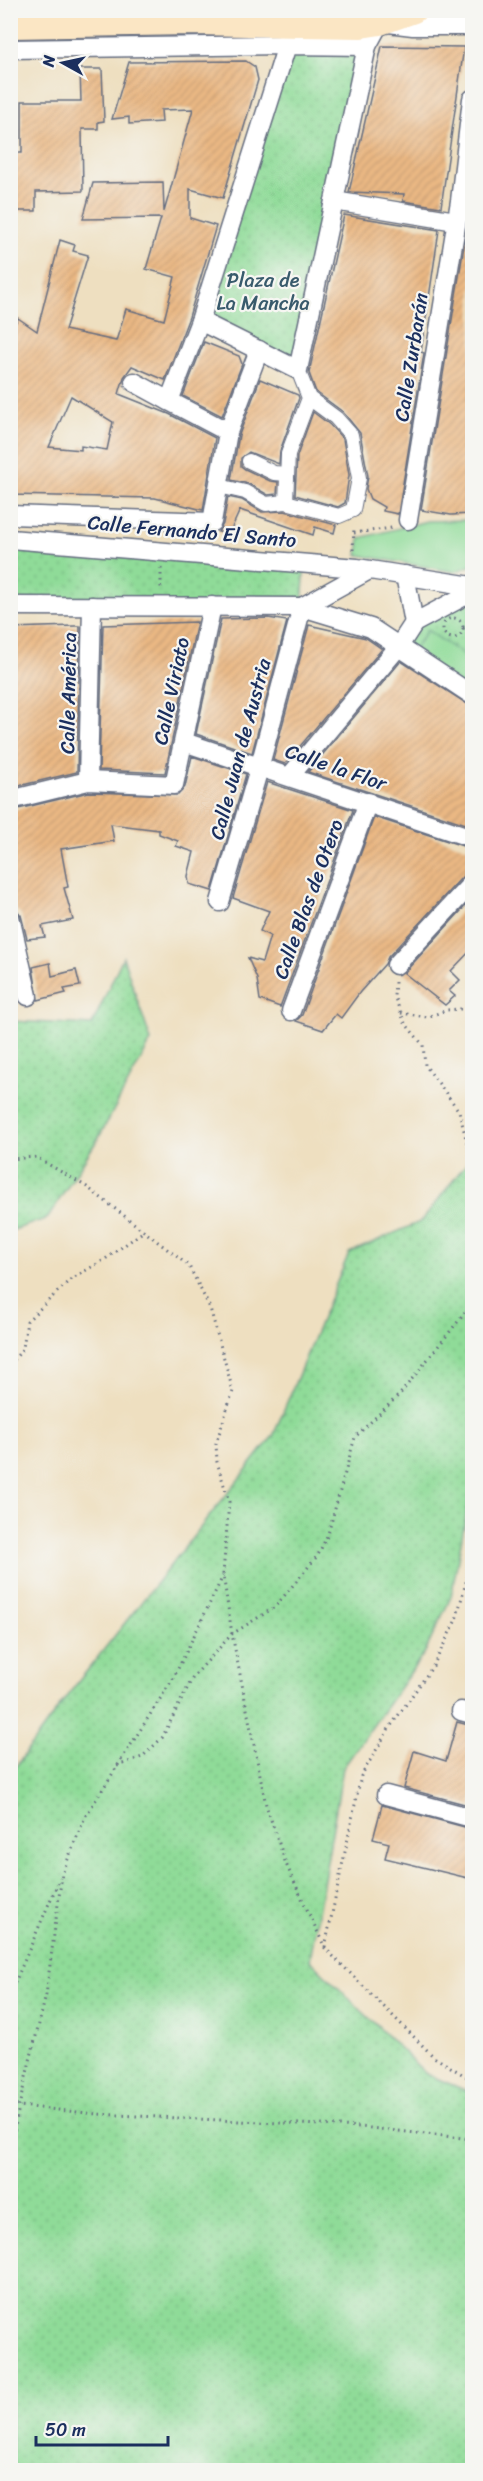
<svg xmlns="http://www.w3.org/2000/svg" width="483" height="2481" viewBox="0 0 483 2481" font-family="Sriracha,sans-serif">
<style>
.grass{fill:url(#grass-dots);stroke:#55857b;stroke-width:1.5}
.garden{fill:#8fdb98;stroke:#55857b;stroke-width:1.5}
.building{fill:url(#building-hatch);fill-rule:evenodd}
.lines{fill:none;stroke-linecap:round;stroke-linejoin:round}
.pedestrian-casing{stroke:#656d80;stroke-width:16}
.minor-casing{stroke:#656d80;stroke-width:21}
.secondary-casing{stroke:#656d80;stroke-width:28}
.path{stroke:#656d80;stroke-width:3;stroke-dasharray:1.5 4.5;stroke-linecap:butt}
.pedestrian{stroke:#fff;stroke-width:14}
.minor{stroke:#fff;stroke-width:18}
.secondary{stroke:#fbe6c4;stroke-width:26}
.labels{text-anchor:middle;stroke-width:4.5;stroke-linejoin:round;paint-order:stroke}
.park-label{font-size:20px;fill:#385a6c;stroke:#f6f6f2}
.street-label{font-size:20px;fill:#1b2f5e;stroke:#f6f6f2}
</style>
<defs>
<pattern id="grass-dots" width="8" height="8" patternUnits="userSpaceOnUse" patternTransform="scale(1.5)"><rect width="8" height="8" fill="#8fdb98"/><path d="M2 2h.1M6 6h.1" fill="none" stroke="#7bbc85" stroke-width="1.8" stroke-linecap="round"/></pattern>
<pattern id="building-hatch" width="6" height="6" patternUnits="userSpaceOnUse" patternTransform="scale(1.5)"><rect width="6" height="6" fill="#eab883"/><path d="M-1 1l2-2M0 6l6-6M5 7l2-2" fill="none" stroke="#c89e74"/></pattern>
</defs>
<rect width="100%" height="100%" fill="#f6f6f2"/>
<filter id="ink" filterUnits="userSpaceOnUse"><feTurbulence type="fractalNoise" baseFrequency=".0167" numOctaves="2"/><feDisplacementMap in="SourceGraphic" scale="12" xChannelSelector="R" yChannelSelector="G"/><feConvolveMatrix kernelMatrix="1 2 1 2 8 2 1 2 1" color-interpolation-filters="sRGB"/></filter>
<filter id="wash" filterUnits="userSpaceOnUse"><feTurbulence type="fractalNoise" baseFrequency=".008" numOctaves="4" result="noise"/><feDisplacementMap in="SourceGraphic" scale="24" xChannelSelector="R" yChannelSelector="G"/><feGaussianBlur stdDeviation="1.35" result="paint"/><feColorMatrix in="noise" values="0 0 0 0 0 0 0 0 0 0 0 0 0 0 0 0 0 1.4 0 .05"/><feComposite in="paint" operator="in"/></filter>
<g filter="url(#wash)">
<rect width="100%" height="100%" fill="#eedfc0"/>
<g class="grass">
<polygon points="287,45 367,46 298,370 200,321"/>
<polygon points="10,540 305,563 302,607 11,606"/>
<polygon points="472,592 472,695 399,646 414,623"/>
<polygon points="123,957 151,1041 99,1137 48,1218 11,1231 11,1021 92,1025"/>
<polygon points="472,1156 472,1483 451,1597 425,1652 343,1768 310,1960 426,2074 472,2093 472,2470 11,2470 10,1888 13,1880 10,1876 11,1773 67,1696 273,1436 349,1253 422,1221"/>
</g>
<g class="garden">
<polygon points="472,520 472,565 455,572 358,555 360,538 427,521"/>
<polygon points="427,630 472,661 472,695 411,654"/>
</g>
<g id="blocks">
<g class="building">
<polygon points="382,46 464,47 441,207 403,201 404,194 349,192"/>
<path d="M246,61L255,67L258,80L223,198L190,189V218L216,226L189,317L165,380L132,366L124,377L119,394L169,414L215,438L203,510L155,498L10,495V322H16L18,318L37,331L60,240L75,245L73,251L88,255L65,330L116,341L126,309L164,320L175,277L146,269L161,218L83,219L93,183L163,182L164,212L193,109L161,110L162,122L129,124V117L112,119L129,62ZM71,396L113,422L107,450L81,446V450L49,447Z"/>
<polygon points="80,69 102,69 104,121 98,122 98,129 82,129 83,191 36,192 36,211 10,211 10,153 22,153 22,101 81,101"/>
<polygon points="344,215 439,230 421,352 424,353 398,514 383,511 384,507 370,499 366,489 368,476 360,433 343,412 316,392 309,373"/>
<polygon points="465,240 472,241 472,514 451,515 421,510"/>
<polygon points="204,342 239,356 242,364 222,416 183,396"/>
<polygon points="260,379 298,395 299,398 280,451 279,464 249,452 241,458 241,466 245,469 270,481 278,482 277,494 268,495 249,484 231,480 239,435"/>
<polygon points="313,412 330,425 343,439 349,475 345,503 338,507 295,495 297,456"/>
<polygon points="228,497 242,500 262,512 285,511 336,525 334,533 315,527 313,535 240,510 229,534 218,532 223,524"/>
<polygon points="268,618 287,621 252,753 196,734 221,619"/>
<polygon points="197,622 165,773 99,770 103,625"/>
<polygon points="309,625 366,638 382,649 285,764 273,760"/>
<polygon points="75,626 80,626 77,772 10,788 10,628"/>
<polygon points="401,661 472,707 472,826 308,772"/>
<polygon points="192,756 246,774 212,891 189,884 188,876 194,852 176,846 178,841 159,834 159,830 111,824 114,841 61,849 68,887 64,888 73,920 42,926 45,937 27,939 21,915 14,907 10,890 10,811 89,792 178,795 185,787"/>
<polygon points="267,782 353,810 280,1007 260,1000 257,979 248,958 262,962 270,936 260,931 269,911 233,898"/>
<polygon points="374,817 472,849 472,872 464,875 388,957 385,964 360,992 341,1018 336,1014 323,1030 296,1021 302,1015"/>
<polygon points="472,899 472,949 451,971 460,980 449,991 455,996 445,1005 404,973"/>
<polygon points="50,963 52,976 76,970 80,986 64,989 66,993 38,1000 33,967"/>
<polygon points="457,1722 472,1726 472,1806 404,1788 414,1751 446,1761"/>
<polygon points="382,1805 472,1829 472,1879 385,1858 389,1843 373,1839"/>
</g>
</g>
</g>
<g filter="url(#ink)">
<use href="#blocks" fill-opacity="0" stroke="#656d80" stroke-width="1.5"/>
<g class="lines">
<defs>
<g id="pedestrian">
<polyline points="298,370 309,398 336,418 351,435 359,478 353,510 339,516 286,502 288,454 309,398"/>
<polyline points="249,461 274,473 287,474"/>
<polyline points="219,486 245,492 266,504 286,502"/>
</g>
<g id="minor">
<polyline points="288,24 287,45 200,321 298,370 367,46 380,22 413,26 472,26"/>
<polyline points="10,49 287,45 367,46"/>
<polyline points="334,201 456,221"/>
<polyline points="134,382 169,401 200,321"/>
<polyline points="169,401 228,432"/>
<polyline points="10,515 212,522 228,432 259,350"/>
<polyline points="408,520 460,201 472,99"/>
<polyline points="10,539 357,568 472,586"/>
<polyline points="405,575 414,623"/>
<polyline points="10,606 302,607 371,628 472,695"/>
<polyline points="302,607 369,570"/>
<polyline points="184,742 472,838"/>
<polyline points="290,776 399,646 414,623 472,592"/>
<polyline points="88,781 92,606"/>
<polyline points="10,800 88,781 174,785 212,606"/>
<polyline points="220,902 260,765 302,607"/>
<polyline points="10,917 28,996"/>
<polyline points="396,965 472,883"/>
<polyline points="291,1011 368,802"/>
<polyline points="461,1711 472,1714"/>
<polyline points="386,1795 472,1818"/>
</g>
<polyline id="secondary" points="10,25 192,22 361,25 380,22 414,10"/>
</defs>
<use href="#pedestrian" class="pedestrian-casing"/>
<use href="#minor" class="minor-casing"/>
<use href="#secondary" class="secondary-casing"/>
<g class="path">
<polyline points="354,533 392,528"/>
<polyline points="353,550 354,527"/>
<polyline points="161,568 161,588"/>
<circle cx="453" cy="628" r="10"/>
<polyline points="463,628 472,627"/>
<polyline points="395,982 394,996 405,1023 423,1045 425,1065 459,1111 472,1162"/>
<polyline points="401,1013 427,1017 447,1010 472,1008"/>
<polyline points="10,1159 36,1157 87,1187 189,1266 210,1308 233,1391 216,1443 217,1462 229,1502 223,1574 232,1634 266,1805 286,1864 325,1948 434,2057 472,2080"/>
<polyline points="10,1365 23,1348 27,1321 71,1279 104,1260 144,1231"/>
<polyline points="117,1766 142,1757 162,1738 193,1677 232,1634 275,1607 318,1555 328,1534 355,1437 400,1394 472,1304"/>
<polyline points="325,1947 361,1776 388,1730 433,1666 456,1620 472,1559"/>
<polyline points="10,1994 60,1878"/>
<polyline points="10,2105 97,2114 361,2127 472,2139"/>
<polyline points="10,2154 19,2106 46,1995 62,1874 85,1817 174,1677 223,1576"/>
</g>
<use href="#pedestrian" class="pedestrian"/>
<use href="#minor" class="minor"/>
<use href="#secondary" class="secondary"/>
</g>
</g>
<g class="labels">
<g class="park-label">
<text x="263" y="287">Plaza de<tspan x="263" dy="23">La Mancha</tspan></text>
</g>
<g class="street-label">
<text transform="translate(411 357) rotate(-81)" y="7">Calle Zurbarán</text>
<text transform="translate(192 531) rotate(5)" y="7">Calle Fernando El Santo</text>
<text transform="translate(171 691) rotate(-78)" y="7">Calle Viriato</text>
<text transform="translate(68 693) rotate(-89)" y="7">Calle América</text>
<text transform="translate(240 749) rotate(-75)" y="7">Calle Juan de Austria</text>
<text transform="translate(336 767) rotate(19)" y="7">Calle la Flor</text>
<text transform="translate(308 899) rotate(-70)" y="7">Calle Blas de Otero</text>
</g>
</g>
<rect width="483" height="2481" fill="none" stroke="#f6f6f2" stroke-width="36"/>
<g transform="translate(63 63) rotate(278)" stroke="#f6f6f2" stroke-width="4.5" paint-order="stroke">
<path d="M0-4.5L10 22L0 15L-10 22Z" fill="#1b2f5e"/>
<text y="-9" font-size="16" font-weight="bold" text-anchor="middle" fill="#1b2f5e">N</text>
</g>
<path d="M36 2436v9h132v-9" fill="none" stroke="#1b2f5e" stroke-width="3"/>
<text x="45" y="2436" font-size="18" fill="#1b2f5e" stroke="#f6f6f2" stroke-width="4.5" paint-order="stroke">50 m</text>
</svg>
